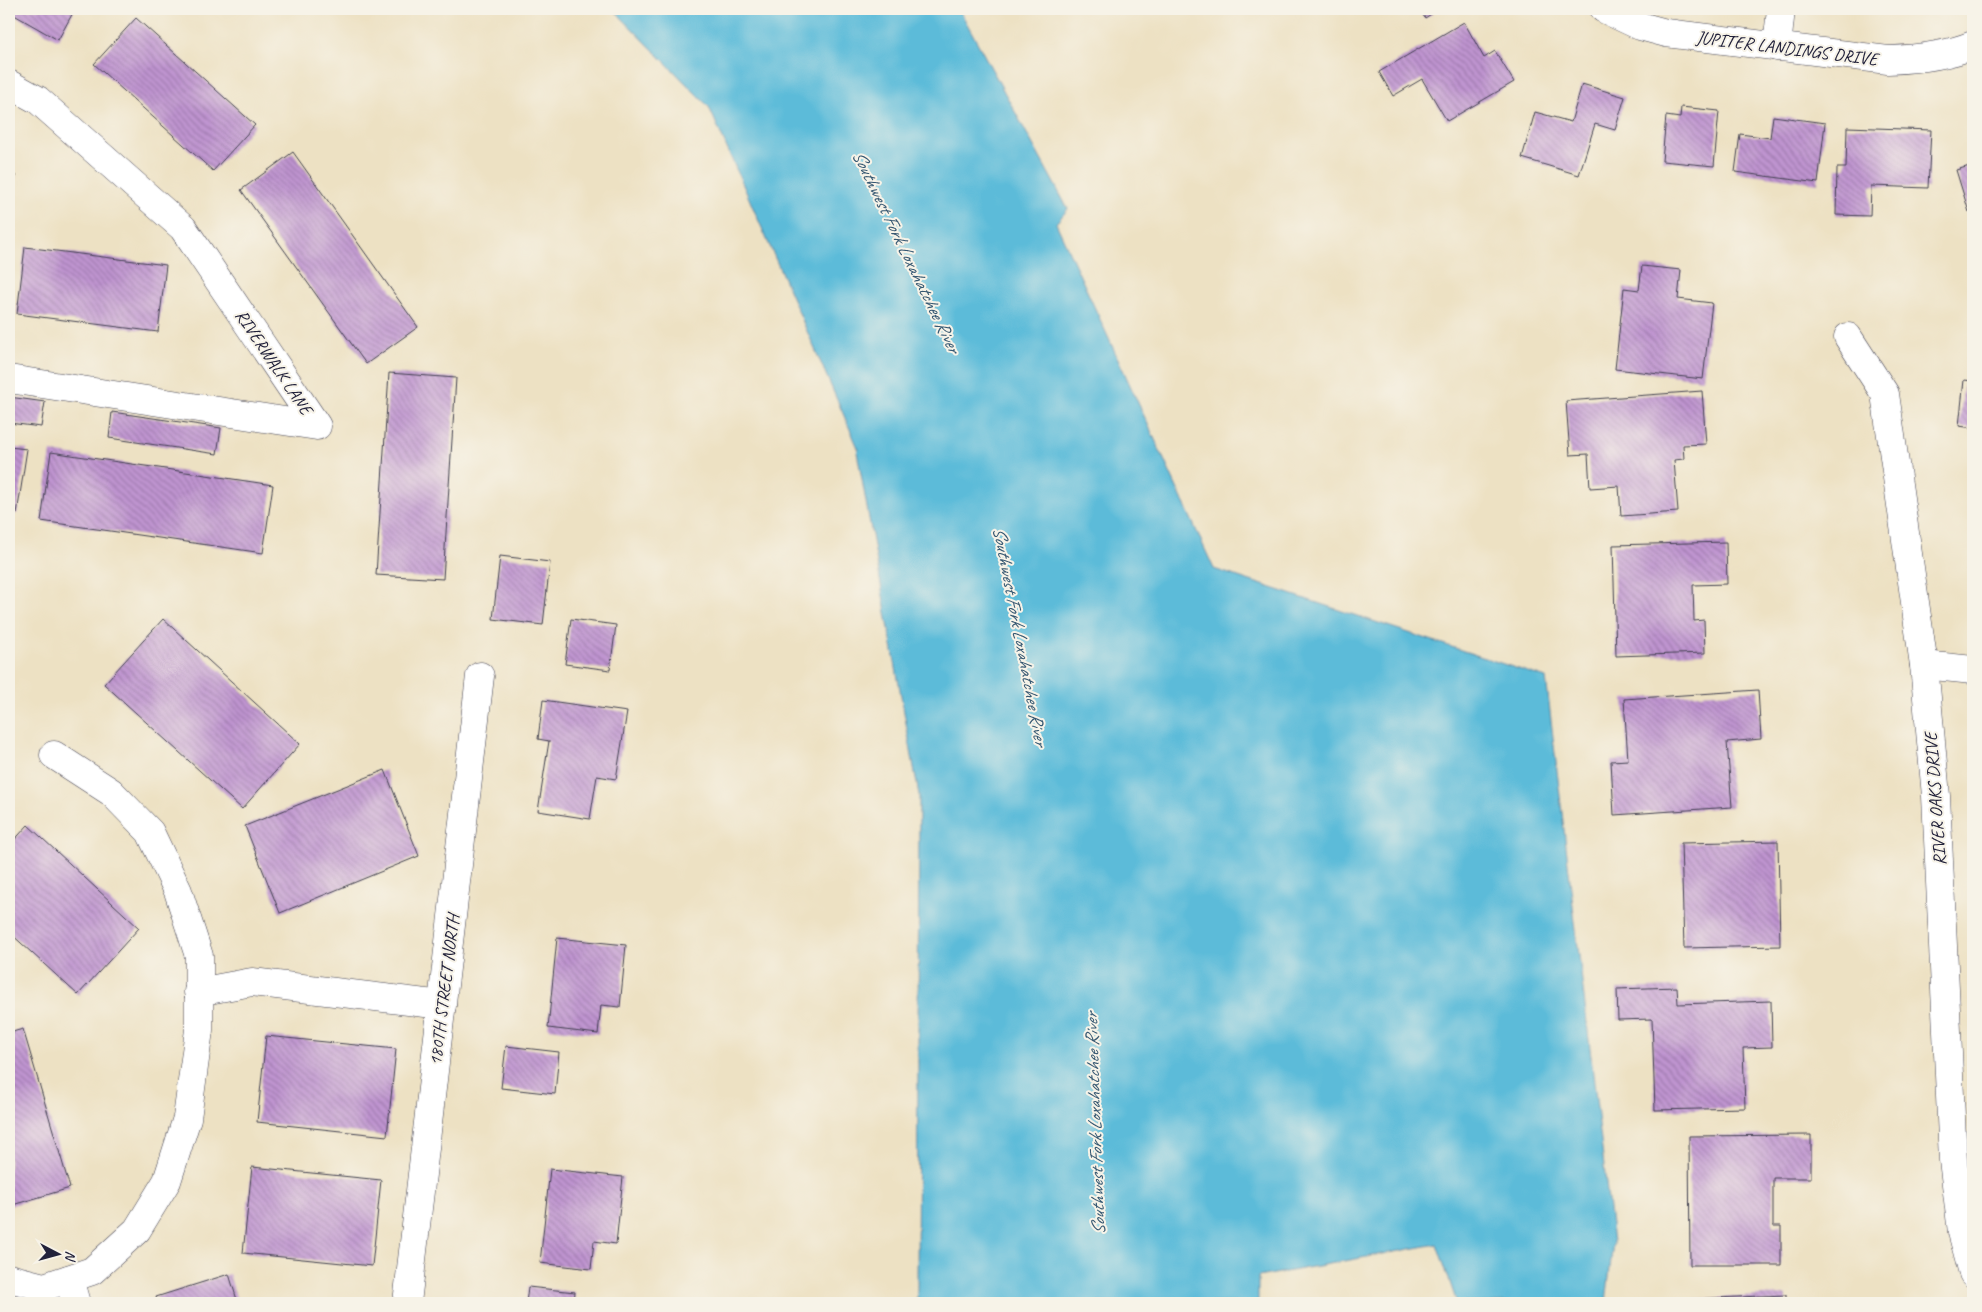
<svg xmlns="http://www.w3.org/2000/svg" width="1982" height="1312" viewBox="0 0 1982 1312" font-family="Caveat,sans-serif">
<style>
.water{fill:#5bbbd9;stroke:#3e6e8a}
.building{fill:url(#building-back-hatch)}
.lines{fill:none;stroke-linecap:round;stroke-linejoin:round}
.minor-casing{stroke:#403f4f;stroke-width:29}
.minor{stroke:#fff;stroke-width:28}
.labels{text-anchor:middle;stroke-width:4;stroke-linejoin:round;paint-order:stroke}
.street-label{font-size:18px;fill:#22223b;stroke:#f7f3e8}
.water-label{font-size:19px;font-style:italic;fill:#365872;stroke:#f7f3e8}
</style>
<defs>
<pattern id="building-back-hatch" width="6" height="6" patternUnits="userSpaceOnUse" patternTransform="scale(1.25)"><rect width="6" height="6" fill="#bf94d0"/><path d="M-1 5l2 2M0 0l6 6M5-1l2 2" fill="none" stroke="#9b78aa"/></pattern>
</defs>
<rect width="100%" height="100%" fill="#f7f3e8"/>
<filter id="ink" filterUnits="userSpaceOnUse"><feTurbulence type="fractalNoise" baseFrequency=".02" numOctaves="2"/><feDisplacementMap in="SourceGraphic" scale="10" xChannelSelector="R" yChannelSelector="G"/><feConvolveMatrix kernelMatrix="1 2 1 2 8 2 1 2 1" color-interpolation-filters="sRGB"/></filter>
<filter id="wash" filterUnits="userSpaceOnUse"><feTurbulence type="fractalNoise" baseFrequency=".0096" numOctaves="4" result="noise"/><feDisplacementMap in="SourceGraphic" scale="20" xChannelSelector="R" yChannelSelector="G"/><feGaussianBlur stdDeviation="1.12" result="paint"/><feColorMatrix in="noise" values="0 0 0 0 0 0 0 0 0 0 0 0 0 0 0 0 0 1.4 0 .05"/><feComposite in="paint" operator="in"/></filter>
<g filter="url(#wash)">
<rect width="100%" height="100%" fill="#ede1c3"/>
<polygon class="water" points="613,9 959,9 1068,209 1056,223 1214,569 1546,678 1613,1242 1606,1303 1457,1303 1437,1244 1258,1277 1258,1303 917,1303 919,795 857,452 859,450 709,107"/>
<g id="blocks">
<g class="building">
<polygon points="9,9 75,9 58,40 9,12"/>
<polygon points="1419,9 1439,9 1425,18"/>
<polygon points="136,18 255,125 213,171 94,64"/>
<polygon points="1464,22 1484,58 1495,51 1514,82 1447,121 1422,79 1393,96 1379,72"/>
<polygon points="1582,84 1625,97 1615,130 1595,124 1579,175 1522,158 1535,112 1571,122"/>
<polygon points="1681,107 1719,111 1714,166 1662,161 1666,116 1680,118"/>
<polygon points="1773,116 1825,123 1818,183 1735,172 1740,134 1770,138"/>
<polygon points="1847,127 1931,130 1928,188 1871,186 1870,216 1836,215 1837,168 1846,168"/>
<polygon points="293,152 418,327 366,364 241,190"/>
<polygon points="1973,165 1973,210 1969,212 1956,170"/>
<polygon points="9,172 16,176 9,191"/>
<polygon points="25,247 166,265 158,332 17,314"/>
<polygon points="1642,266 1681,270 1678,299 1712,303 1703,379 1615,369 1624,288 1639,290"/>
<polygon points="389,373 456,378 443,579 376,575"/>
<polygon points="1964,380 1973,381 1973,428 1959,426"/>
<polygon points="1702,391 1706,444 1683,445 1684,459 1674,460 1678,512 1621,516 1619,486 1590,488 1588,454 1570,455 1566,401"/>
<polygon points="9,397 45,402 41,427 9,423"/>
<polygon points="112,412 221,428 217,454 109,438"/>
<polygon points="9,447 27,449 17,514 9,512"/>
<polygon points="51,452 273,485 263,553 41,521"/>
<polygon points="1726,542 1727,584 1693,585 1694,621 1704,620 1705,653 1616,656 1613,545"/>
<polygon points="500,556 550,562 543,625 493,619"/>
<polygon points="163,619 300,744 242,809 104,684"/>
<polygon points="571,619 616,625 610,670 565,664"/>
<polygon points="1758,690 1761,739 1727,742 1732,807 1614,815 1611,761 1628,760 1624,699"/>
<polygon points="543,700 627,712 616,779 597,776 590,819 538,811 549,741 538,739"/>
<polygon points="385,770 419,856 280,913 245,826"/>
<polygon points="28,825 139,928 78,995 9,932 9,846"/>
<polygon points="1778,841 1780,946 1684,948 1681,843"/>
<polygon points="557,938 626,945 620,1007 601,1005 598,1034 548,1028"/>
<polygon points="1677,987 1678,1004 1771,1001 1772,1047 1743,1048 1745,1108 1655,1110 1652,1019 1618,1020 1617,989"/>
<polygon points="23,1029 70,1188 9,1206 9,1033"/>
<polygon points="266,1036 396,1049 387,1136 257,1122"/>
<polygon points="506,1046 559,1052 555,1094 501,1088"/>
<polygon points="1811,1135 1811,1178 1773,1178 1773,1226 1781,1226 1781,1265 1690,1265 1689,1136"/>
<polygon points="252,1167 381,1180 372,1266 243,1253"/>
<polygon points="550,1169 623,1177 616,1244 594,1241 591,1269 540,1263"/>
<polygon points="229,1274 238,1303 158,1303 156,1297"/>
<polygon points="528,1287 575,1292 574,1303 526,1303"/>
<polygon points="1786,1295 1786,1303 1692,1303 1691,1299"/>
</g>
</g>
</g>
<g filter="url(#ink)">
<use href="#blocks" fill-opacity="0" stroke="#403f4f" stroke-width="1"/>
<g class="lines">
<defs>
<g id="minor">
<path d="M1604,9L1640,26L1666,33L1888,60C1917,59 1946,56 1973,45"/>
<polyline points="1777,47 1781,9"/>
<polyline points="9,84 38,100 183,228 317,426 9,379"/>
<polyline points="1848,337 1885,394 1924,665 1936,796 1953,1160 1962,1232 1973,1273"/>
<polyline points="1924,665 1973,670"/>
<polyline points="198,992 252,982 442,1005"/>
<polyline points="9,1278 44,1287 92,1271 137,1230 167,1181 187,1118 199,1030 199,956 178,891 150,832 111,792 54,755"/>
<polyline points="69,1279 76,1303"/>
<polyline points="407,1303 480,676"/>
</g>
</defs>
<use href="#minor" class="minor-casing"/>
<use href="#minor" class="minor"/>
</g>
</g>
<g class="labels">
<g class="street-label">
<text transform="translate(1787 48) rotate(7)" y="6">JUPITER LANDINGS DRIVE</text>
<text transform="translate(274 362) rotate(56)" y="6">RIVERWALK LANE</text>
<text transform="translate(1935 799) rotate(-94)" y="6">RIVER OAKS DRIVE</text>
<text transform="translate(444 990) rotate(-83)" y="6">180TH STREET NORTH</text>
</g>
<g class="water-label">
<text transform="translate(907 251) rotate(64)" y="7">Southwest Fork Loxahatchee River</text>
<text transform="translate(1021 636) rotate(79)" y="7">Southwest Fork Loxahatchee River</text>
<text transform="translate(1094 1124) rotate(-92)" y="7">Southwest Fork Loxahatchee River</text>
</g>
</g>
<rect width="1982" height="1312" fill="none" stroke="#f7f3e8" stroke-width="30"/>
<g transform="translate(58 1254) rotate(96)" stroke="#f7f3e8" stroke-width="4" paint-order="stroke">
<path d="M0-4L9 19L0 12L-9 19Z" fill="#22223b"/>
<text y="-8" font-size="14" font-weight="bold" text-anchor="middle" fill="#22223b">N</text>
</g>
</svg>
